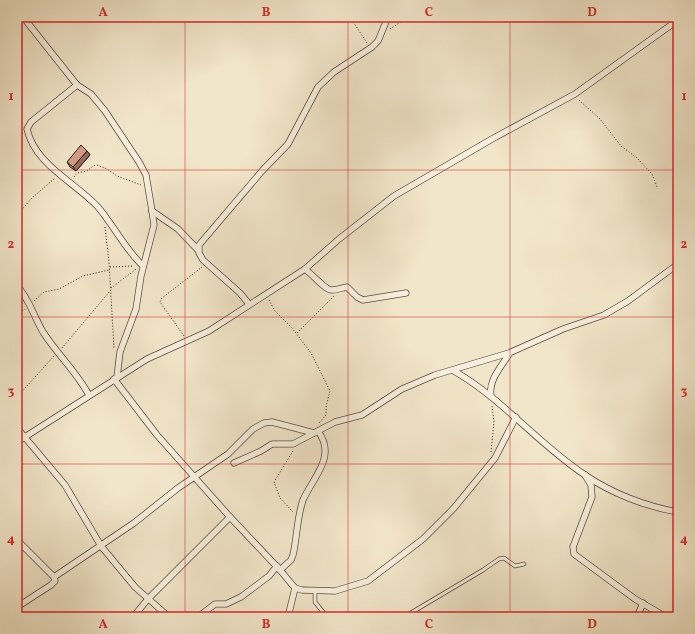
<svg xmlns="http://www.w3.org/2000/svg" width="695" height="634" viewBox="0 0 695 634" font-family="Vollkorn,serif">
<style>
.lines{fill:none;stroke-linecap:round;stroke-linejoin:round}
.lane-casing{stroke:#594e42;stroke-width:4.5}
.street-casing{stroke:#594e42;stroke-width:7}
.path{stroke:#261c14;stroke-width:1;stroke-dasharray:1 2;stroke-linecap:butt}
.lane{stroke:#f7efdd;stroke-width:3}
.street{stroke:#f7efdd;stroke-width:5.5}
.wall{fill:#b88776;stroke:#261c14}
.shaded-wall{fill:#966e60;stroke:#261c14}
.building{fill:#d69d89;stroke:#261c14}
.grid{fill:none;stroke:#d62828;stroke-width:1;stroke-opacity:0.55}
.neatline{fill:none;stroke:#d62828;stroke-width:1.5}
.grid-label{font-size:13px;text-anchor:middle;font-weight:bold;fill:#d62828}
</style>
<rect width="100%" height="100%" fill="#f2e6ca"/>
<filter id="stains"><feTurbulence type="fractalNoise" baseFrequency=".005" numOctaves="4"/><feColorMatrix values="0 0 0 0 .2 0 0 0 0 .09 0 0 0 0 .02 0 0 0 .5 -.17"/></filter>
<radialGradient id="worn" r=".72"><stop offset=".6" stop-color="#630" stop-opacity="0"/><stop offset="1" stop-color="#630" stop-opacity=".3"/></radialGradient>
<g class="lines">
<defs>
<g id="lane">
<polyline points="315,591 315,602 327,617"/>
<polyline points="404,617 483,570 499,559 504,558 515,566 524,564"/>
</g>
<g id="street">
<path d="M23,17L77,85L31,122L27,129C35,165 75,182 98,207C114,226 125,249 143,266"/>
<polyline points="77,85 91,94 105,111 139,162 146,175 152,211 154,225 141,276 136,309 120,352 117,377"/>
<polyline points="152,211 178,229 198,250"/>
<path d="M305,269C312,274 325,290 332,290C337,290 342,288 347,287L357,297L363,300L406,293"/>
<path d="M17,286C29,298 34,317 43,332C57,354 76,371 89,395"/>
<polyline points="249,304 240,293 203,260 199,253 199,245 262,171 288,144 318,87 334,72 372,47 378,41 388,17"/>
<path d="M454,371C503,399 538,444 585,475C611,493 647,507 678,512"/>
<polyline points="114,379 157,435 230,517 280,570 295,588 302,590 335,591 368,581 423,539 454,508 495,458 516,417"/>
<path d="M491,396C488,380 502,366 509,354"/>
<polyline points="17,428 65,485 101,546 135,587 169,617"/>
<polyline points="17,442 147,359 209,331 305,269 339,239 394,196 492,139 575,94 678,20"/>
<polyline points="234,463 261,451 272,444 293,444 314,433"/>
<polyline points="585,475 591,485 592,497 573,547 574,554 635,599 666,617"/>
<polyline points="17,540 54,577 134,523 178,488 228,454 253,429 264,423 272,422 314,433 335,422 362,415 402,389 435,375 509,353 563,329 604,315 628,301 678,264"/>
<path d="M280,570L291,560L293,555C297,538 297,517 303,500C313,477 337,457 318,431"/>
<polyline points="17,607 51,585 55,581 54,577"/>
<polyline points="133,617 148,599 230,517"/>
<polyline points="198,617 215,604 226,604 241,597 269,576 277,566"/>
<polyline points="288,617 295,588"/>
<polyline points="637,617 643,603"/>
</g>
</defs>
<use href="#lane" class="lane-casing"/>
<use href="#street" class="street-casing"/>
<g class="path">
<polyline points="350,17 367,43"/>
<polyline points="390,29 408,17"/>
<polyline points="579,100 600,119 621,146 637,158 652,174 657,187"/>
<polyline points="74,177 77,173 87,171 93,166 97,165 107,169 117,176 141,185"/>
<polyline points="17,215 32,198 55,178"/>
<polyline points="105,227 109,262 114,349"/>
<polyline points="110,267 133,266"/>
<polyline points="111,288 135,270 136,268"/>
<polyline points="269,300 275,311 292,328 311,353 330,391 326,407 326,415 319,423"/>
<polyline points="34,301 44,292 59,289 83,276 109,270"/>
<polyline points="17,314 25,309"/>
<polyline points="297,333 334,296"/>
<polyline points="184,336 160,302 162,298 202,267"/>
<polyline points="62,348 110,291"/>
<polyline points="17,397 54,356"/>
<polyline points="293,451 274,482 280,498 293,512"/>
<polyline points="491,452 494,422 492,406"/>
<polyline points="678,542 675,550 678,555"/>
</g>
<use href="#lane" class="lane"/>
<use href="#street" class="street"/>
</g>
<polygon class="wall" points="87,151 90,155 76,171 70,167 67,162"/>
<polygon class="shaded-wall" points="87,151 90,155 76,171 73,167"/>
<polygon class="building" points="81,145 87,151 73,167 67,162"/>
<path class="grid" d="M185,17V617M348,17V617M510,17V617M17,170H678M17,317H678M17,464H678"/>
<rect width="695" height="634" fill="none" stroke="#f2e6ca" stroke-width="44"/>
<rect x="22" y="22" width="651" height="590" class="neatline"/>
<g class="grid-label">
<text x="103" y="16">A</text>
<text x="266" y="16">B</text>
<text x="429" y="16">C</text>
<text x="592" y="16">D</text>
<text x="11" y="100">1</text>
<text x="684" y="100">1</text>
<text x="11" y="248">2</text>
<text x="684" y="248">2</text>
<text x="11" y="395">3</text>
<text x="684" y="395">3</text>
<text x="11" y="543">4</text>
<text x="684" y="543">4</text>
<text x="103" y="628">A</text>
<text x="266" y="628">B</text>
<text x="429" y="628">C</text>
<text x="592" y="628">D</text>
</g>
<rect width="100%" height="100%" filter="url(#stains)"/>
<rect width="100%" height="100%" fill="url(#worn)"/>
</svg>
